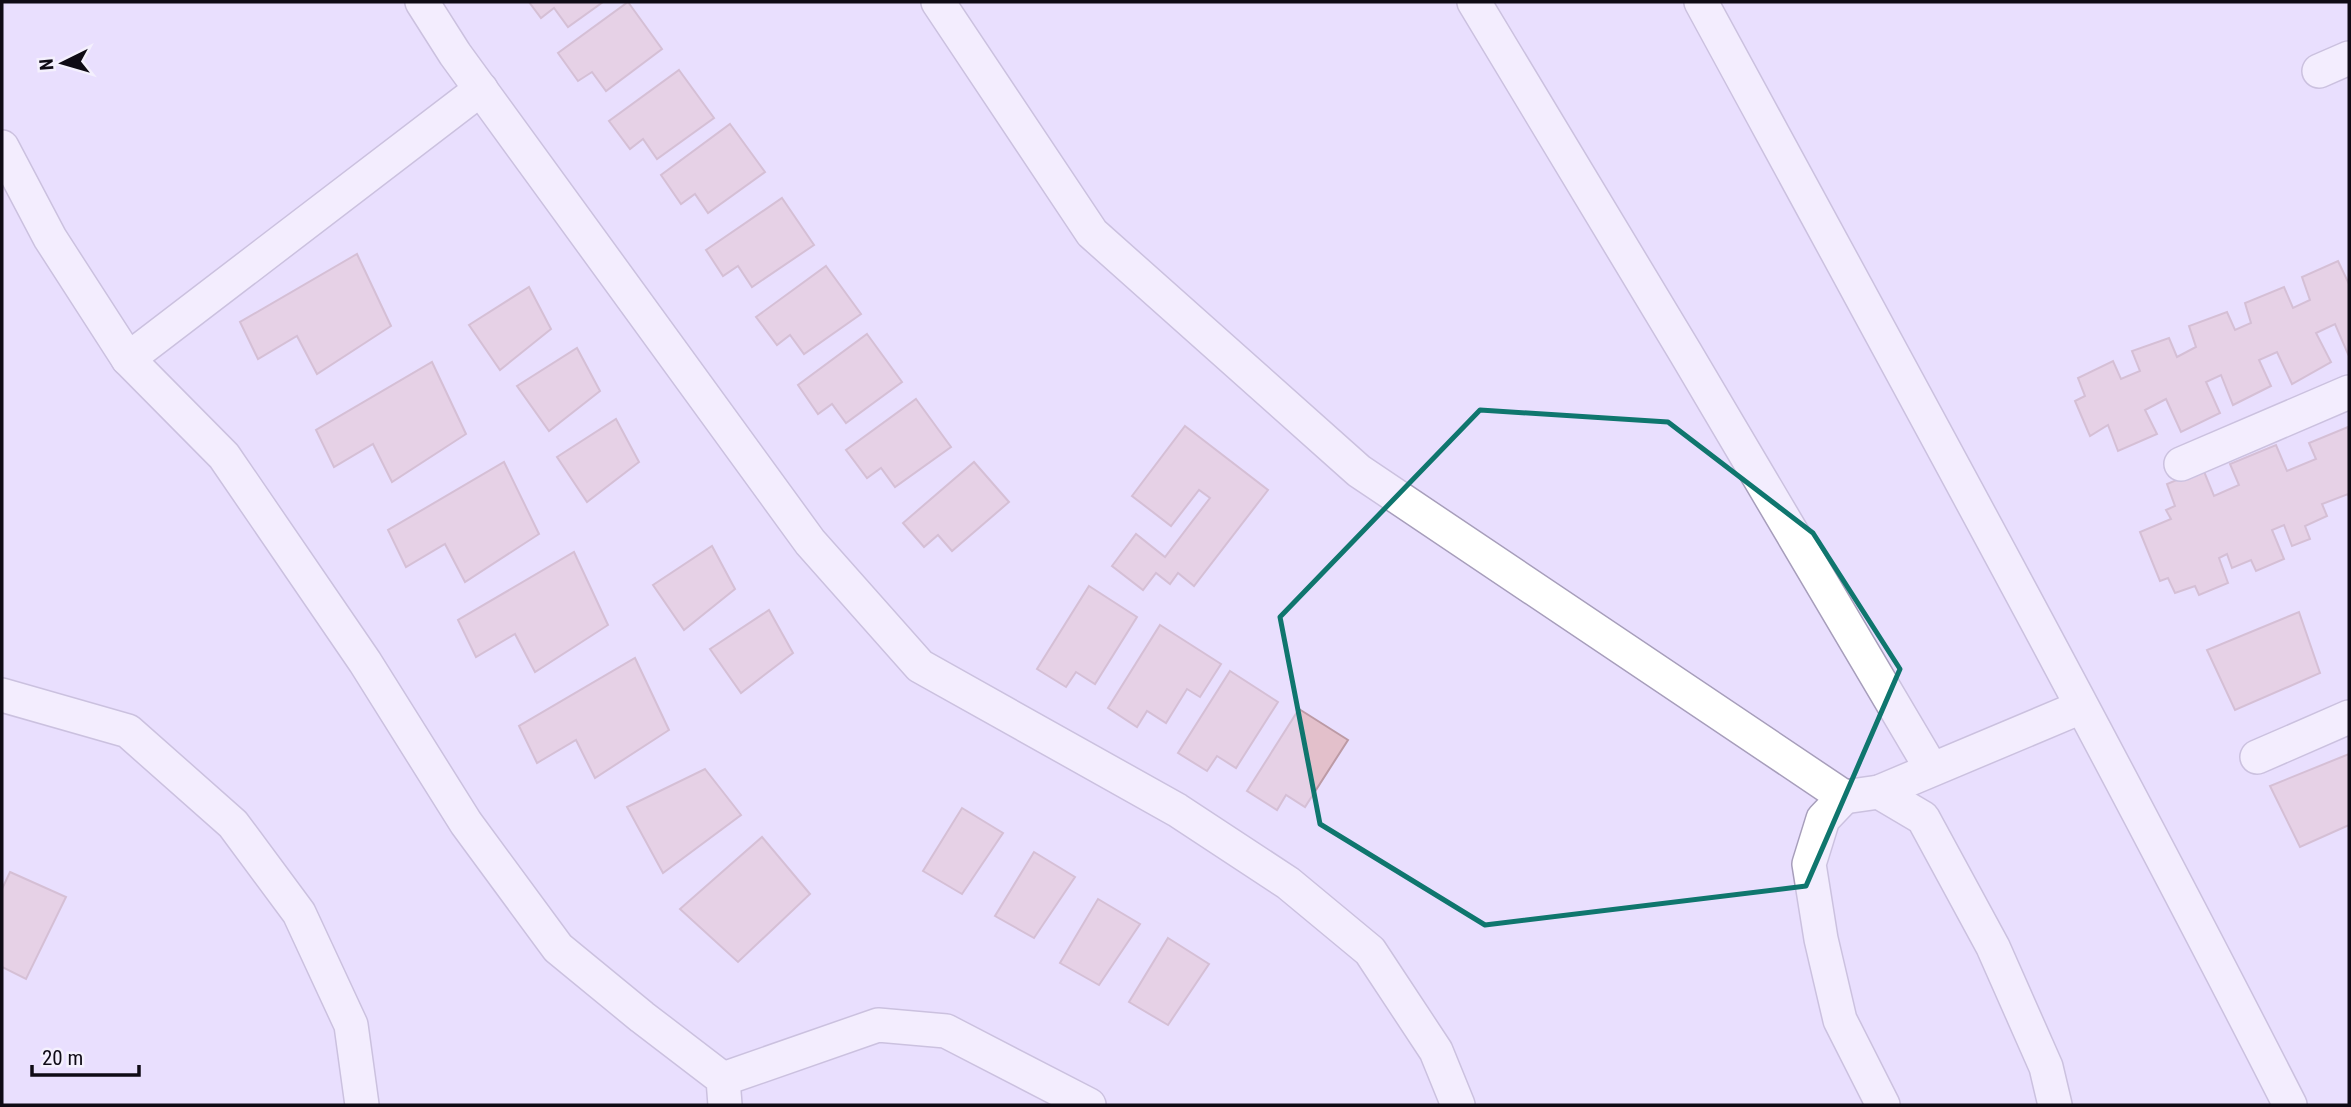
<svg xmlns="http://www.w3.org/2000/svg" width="2351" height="1107" viewBox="0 0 2351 1107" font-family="'Roboto Condensed',sans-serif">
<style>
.building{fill:#e3c0cb;stroke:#bc9aa5;stroke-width:2}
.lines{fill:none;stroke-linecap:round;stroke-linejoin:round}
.minor-casing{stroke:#a79ebb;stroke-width:36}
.minor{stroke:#fff;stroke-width:33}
.marked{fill:none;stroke:#0f766e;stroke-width:5;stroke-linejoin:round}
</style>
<rect width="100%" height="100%" fill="#e9dffe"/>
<g class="building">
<polygon points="529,2 603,2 568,27 554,8 541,18"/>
<polygon points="628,2 662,49 606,91 592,72 578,81 558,53"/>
<polygon points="679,70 714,118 657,159 643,139 630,149 609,121"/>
<polygon points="730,124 765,172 708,213 695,194 681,204 661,175"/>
<polygon points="782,198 814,245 752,287 738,266 723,276 706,250"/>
<polygon points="357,254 391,326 317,374 297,336 258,359 240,322"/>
<polygon points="2338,261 2349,284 2349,353 2348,354 2335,324 2316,333 2331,362 2292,384 2277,352 2259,360 2271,386 2233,405 2221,375 2206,382 2220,413 2181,432 2166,399 2145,410 2157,434 2118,451 2108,425 2090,436 2075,401 2085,396 2078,378 2113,361 2121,379 2140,371 2132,351 2169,338 2177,357 2196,347 2189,326 2227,312 2235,330 2251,323 2245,303 2284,287 2293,308 2310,300 2302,277"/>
<polygon points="826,266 861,314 804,354 790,335 777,345 756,317"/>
<polygon points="529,287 551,329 500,370 469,325"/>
<polygon points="867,334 902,382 846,423 832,404 818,414 798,385"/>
<polygon points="577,348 600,391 549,431 517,386"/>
<polygon points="432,362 466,434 392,482 373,444 334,467 316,430"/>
<polygon points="916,399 951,447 895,487 881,468 867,478 846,450"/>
<polygon points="616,419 639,462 587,502 557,457"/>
<polygon points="1185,426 1268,490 1194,586 1178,573 1170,584 1156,573 1143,590 1112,566 1136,534 1165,557 1210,498 1199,490 1171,526 1132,496"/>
<polygon points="2348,427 2349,497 2348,494 2322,504 2327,516 2305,526 2310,539 2292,546 2284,525 2272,530 2284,559 2256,571 2251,560 2232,568 2227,554 2219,558 2228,583 2199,595 2195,586 2175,593 2168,578 2160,581 2140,532 2171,519 2166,510 2175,506 2167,484 2203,469 2214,496 2239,485 2230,464 2276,445 2287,471 2316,459 2309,443"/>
<polygon points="504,462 539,534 465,582 445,544 406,567 388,530"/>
<polygon points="974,462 1009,502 952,551 938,535 924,547 903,523"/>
<polygon points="712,546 735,589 684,630 653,585"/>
<polygon points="574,552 608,625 535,672 515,634 476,657 458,620"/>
<polygon points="1089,586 1137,617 1095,684 1076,672 1066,687 1037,669"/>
<polygon points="769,610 793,653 741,693 710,649"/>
<polygon points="2299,612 2320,673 2235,710 2207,650"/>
<polygon points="1160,625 1221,664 1200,697 1187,689 1166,723 1147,711 1137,727 1108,708"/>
<polygon points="635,658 669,730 595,778 576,740 537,763 519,726"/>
<polygon points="1230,671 1278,702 1236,768 1217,756 1207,771 1178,753"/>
<polygon points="1299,709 1348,740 1305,807 1286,795 1277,810 1247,791"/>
<polygon points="2349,754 2349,825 2300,847 2270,786"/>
<polygon points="705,769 741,815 663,873 627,807"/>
<polygon points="962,808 1003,833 962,894 923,871"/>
<polygon points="762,837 810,894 738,962 680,909"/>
<polygon points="1034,852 1075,877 1034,938 995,916"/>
<polygon points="10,872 66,897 26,979 2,967 2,889"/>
<polygon points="1098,899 1140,924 1099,985 1060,963"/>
<polygon points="1168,938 1209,964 1168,1025 1129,1002"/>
</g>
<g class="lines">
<defs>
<g id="minor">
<polyline points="422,2 455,54 810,542 920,666 1177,810 1288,883 1370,951 1436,1051 1458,1105"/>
<polyline points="938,2 1092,233 1359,471 1844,797 1879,792 2081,707"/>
<polyline points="1474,2 1685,352 1931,768"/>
<path d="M1701,2C1900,368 2101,734 2290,1105"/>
<polyline points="2319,71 2349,58"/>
<polyline points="2,147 50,238 128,359 224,456 365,662 466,823 558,948 642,1017 723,1079 725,1105"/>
<polyline points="128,359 481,89"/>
<polyline points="2181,464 2349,392"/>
<polyline points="2,695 128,731 233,824 299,913 351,1025 362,1105"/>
<polyline points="2257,757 2349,717"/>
<polyline points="1879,792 1923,818 1993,947 2046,1067 2055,1105"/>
<polyline points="1844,797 1823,819 1809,864 1821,939 1840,1020 1883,1105"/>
<polyline points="723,1079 878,1025 946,1031 1089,1105"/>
</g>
</defs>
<use href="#minor" class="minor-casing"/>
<use href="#minor" class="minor"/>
</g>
<path d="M0 0H2351V1107H0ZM1480,410L1668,422L1813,533L1900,669L1806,886L1485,925L1320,824L1280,617Z" fill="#e9dffe" fill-opacity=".55" fill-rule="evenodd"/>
<path class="marked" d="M1480,410L1668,422L1813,533L1900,669L1806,886L1485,925L1320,824L1280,617Z"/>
<rect width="2351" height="1107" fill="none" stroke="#0f0b15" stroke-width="7"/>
<g transform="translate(63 63) rotate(265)" stroke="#f4f0fd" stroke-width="5" paint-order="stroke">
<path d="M0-5L12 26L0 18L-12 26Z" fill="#0f0b15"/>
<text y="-10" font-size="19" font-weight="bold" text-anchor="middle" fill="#0f0b15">N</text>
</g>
<path d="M32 1065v10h107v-10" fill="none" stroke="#0f0b15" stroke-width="3.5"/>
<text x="42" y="1065" font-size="21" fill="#0f0b15" stroke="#f4f0fd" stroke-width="5" paint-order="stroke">20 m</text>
</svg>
